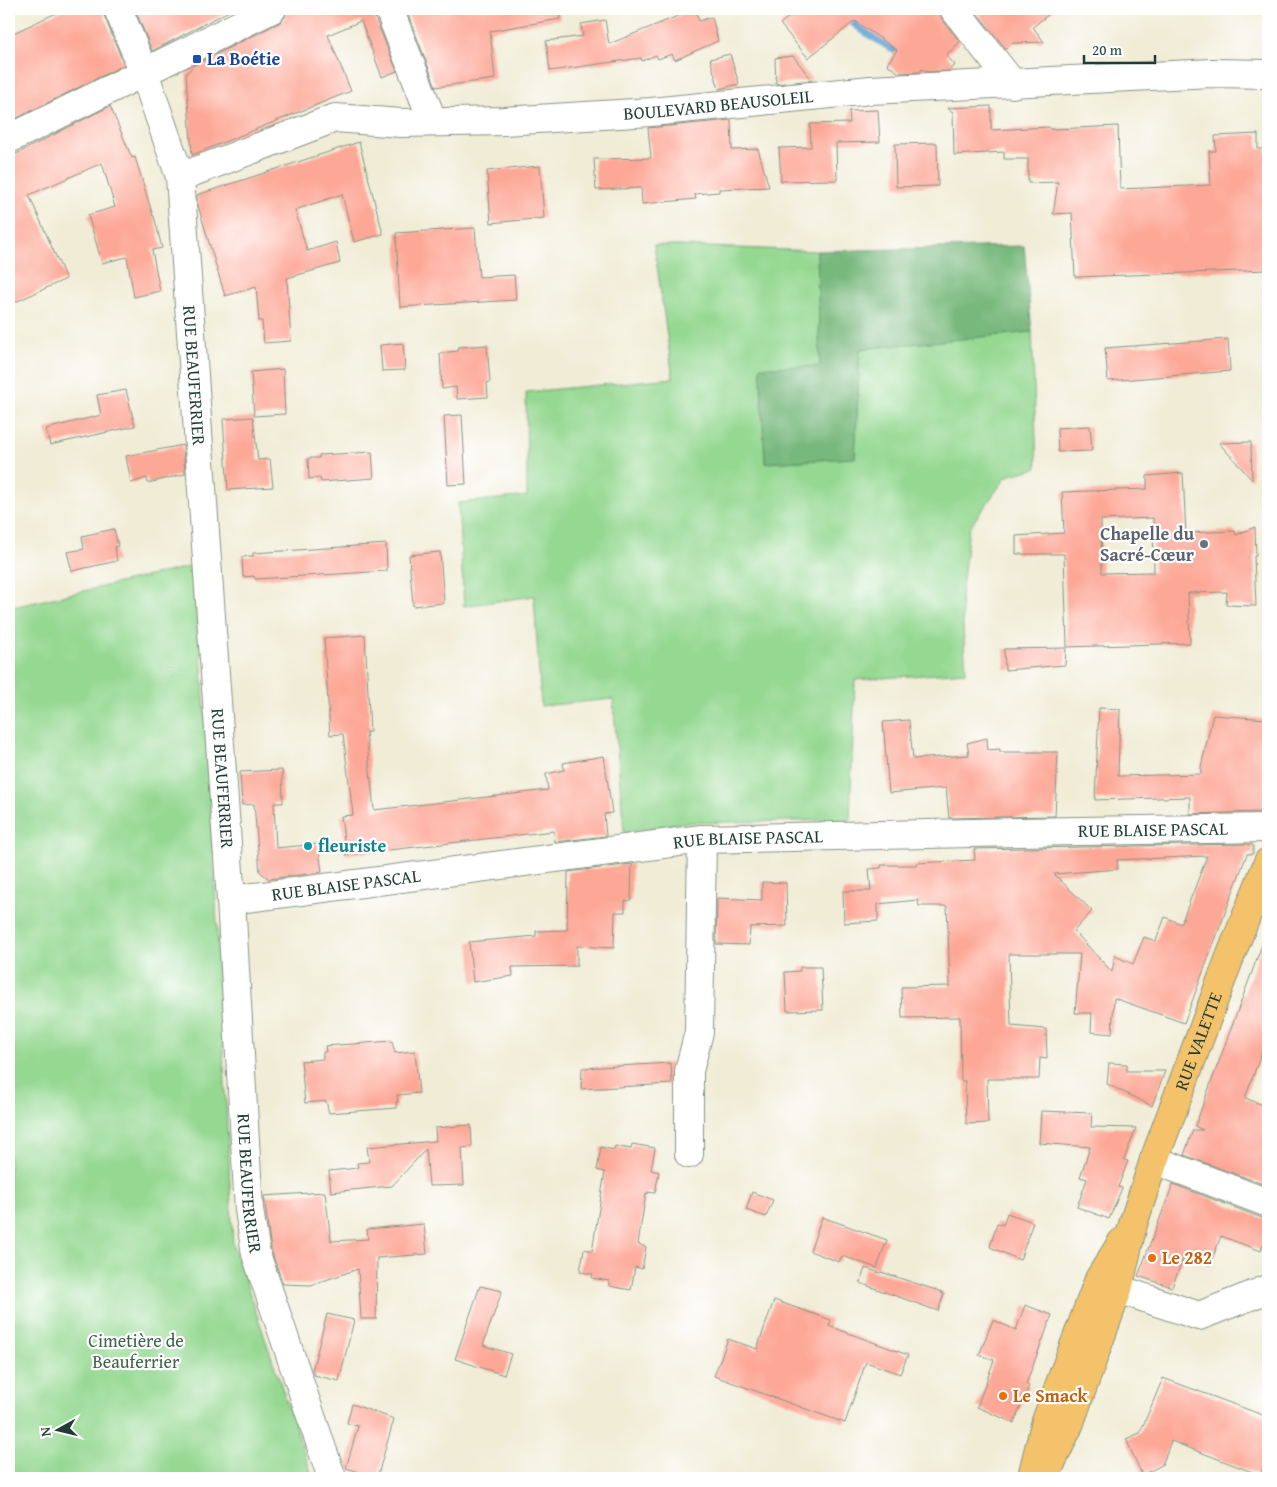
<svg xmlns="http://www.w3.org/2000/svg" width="1277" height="1487" viewBox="0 0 1277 1487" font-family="'Gentium Book Plus',serif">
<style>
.green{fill:#94d891;stroke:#5a8a62}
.forest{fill:#77b87b;stroke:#4b7a58}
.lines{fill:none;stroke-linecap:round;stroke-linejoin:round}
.stream{stroke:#60a4d5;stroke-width:7}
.building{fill:#fda796;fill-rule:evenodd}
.minor-casing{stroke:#889485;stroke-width:30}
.major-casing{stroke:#889485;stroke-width:30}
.minor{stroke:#fff;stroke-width:28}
.major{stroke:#f3c26a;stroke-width:28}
.transit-dot{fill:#1a4fb4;stroke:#fff;stroke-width:2}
.worship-dot{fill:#6b7280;stroke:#fff;stroke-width:2}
.culture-dot{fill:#0f9aa8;stroke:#fff;stroke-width:2}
.food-dot{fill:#e8710a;stroke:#fff;stroke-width:2}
.labels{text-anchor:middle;stroke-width:4.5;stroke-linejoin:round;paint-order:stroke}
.transit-label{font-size:18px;font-weight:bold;fill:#164399;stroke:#fff;text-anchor:start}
.street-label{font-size:18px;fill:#1f3d34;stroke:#fff}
.worship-label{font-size:18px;font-weight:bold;fill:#5b616d;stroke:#fff;text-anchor:end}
.culture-label{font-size:18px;font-weight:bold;fill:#0d838f;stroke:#fff;text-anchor:start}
.food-label{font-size:18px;font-weight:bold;fill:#c56008;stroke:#fff;text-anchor:start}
.park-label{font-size:18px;fill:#3c644b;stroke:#fff}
</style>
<rect width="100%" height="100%" fill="#fff"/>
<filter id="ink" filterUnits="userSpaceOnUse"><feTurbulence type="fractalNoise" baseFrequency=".02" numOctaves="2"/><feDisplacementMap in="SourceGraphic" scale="10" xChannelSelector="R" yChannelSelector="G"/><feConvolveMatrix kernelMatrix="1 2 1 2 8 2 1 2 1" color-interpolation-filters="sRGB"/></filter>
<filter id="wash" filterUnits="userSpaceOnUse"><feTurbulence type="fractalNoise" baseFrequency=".0096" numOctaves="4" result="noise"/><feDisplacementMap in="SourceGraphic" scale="20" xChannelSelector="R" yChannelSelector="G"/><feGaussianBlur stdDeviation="1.12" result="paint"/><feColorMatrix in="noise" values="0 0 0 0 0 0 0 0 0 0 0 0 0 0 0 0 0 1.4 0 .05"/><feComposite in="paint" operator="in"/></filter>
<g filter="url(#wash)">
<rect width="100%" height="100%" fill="#f0ecd6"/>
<g class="green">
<polygon points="654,245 817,251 820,366 855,458 860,349 1032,330 1037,468 1007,476 969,528 961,597 966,672 855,680 850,820 678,823 624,833 613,699 541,706 534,596 464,606 458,503 527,496 526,392 673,378"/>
<polygon points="193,566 202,666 214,865 233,1245 313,1478 9,1478 9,608"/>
</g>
<polygon class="forest" points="1024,246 1032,332 860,349 855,458 765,463 760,367 820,366 817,251"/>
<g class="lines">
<polyline class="stream" points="834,9 866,33 902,55"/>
</g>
<g id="blocks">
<g class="building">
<polygon points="65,9 103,9 104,15 124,65 13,120 9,112 9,35"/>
<polygon points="135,9 233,9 152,51"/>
<polygon points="287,9 374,9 374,15 397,71 382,77 361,21 328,35 351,91 192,155 186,74 194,65 279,23 285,17"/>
<polygon points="406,9 559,9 560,19 490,31 495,79 436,87"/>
<polygon points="695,9 699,21 712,17 718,41 675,60 672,54 658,59 656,55 642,61 641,58 550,71 546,41 583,36 581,24 605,20 609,44"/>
<polygon points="799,9 939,9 942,19 960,42 946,55 955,65 948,71 928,72 922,69 920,72 899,73 887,64 897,50 855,21 808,58 780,24"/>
<polygon points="982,9 1055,9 1033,27 1044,42 1013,43 1006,49 977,13"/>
<polygon points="730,54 739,84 719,89 710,59"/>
<polygon points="793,56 812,80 776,84 775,58"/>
<polygon points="110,106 132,158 135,157 153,216 154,216 162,248 152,250 160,291 134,297 127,257 102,263 88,215 115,207 102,163 29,195 66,279 9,305 9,154 11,154 12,156"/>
<polygon points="991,106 991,130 1049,127 1050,129 1055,129 1118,126 1120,189 1211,185 1209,151 1216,151 1215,136 1258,134 1258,149 1267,149 1268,270 1075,277 1072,213 1053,214 1058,182 1028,183 1028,159 1004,159 1004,152 954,155 953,112 947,108"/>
<polygon points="878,110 880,142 836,143 837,180 781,181 779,148 811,147 810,124 850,123 849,111"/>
<polygon points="731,120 732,150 758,149 769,187 719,189 719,192 695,194 696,199 642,204 641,188 596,190 594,159 651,158 648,128"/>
<polygon points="359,142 383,234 354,242 342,194 295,210 307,251 336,242 340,263 287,278 291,341 264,343 262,321 259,321 256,287 225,296 197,202 197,195"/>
<polygon points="937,143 938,186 896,187 895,144"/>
<polygon points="540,166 544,218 491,223 487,171"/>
<polygon points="475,228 479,277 514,275 516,300 400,307 396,233"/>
<polygon points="1228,339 1230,371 1108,381 1105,348"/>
<polygon points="403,343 405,370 382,371 380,345"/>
<polygon points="487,345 490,382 487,383 488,397 457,399 456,387 442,389 440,353 458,351 458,347"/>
<polygon points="283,369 285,414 254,416 251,372"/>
<polygon points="126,390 135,426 50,445 46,429 101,415 97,395"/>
<polygon points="462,415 466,484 448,485 444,416"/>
<polygon points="253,417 258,460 270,459 273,487 228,490 223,419"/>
<polygon points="1090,426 1092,451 1058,452 1057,428"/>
<polygon points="1251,442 1252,480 1219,443"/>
<polygon points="183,445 185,474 148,483 147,478 131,483 126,456"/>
<polygon points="372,452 374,478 321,482 320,478 309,479 308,458 319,458 319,455"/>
<path d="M1183,473L1186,533L1235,531L1236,535L1255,527L1256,556H1254L1256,606L1226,605L1227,592L1188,593L1190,643L1067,647L1064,554H1016V536L1064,533L1062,492L1147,489V476ZM1153,518L1154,572L1102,573L1101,520Z"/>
<polygon points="114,529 118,546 115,547 117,561 72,571 67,552 84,549 82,536"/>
<polygon points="386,544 387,571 255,579 254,576 243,577 242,557 253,556 253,553"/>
<polygon points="440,552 444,603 413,606 409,555"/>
<polygon points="365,635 370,732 366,732 374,810 548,790 546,774 564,770 563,763 604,756 612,813 604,814 606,836 555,842 554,831 346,855 341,816 353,815 343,734 330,735 324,638"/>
<polygon points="1066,648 1065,665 1005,670 1004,649"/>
<polygon points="1099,708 1120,709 1118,776 1201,774 1201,767 1213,715 1268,719 1268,800 1265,808 1260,812 1190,814 1190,797 1095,800"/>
<polygon points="909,720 913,759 969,755 967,743 987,738 988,750 1000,749 1000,752 1058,752 1055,816 949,818 946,788 889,793 883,722"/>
<polygon points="282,770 283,803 274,803 276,848 318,844 322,872 269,879 260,872 254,804 242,805 240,772"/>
<path d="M1246,844L1253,845V854H1247L1184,1023L1114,998L1112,1034L1091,1032L1092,1013H1075L1080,954H1009L1011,1026L1046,1029L1047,1059L1040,1058L1039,1079H987L988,1123L966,1124L965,1081H961L960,1017L902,1018L901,987L950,986L947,906H919L918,900L878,904V921L844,923L843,891H871L869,869L881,868V865H917V863L975,860L974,849ZM1207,856L1181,924L1165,917L1156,941L1144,937L1133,964L1115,956L1112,972L1074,931L1092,911L1054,874L1118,869L1117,860Z"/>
<polygon points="632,864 631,900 625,901 625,912 615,912 614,948 577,946 577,966 512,967 513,976 473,982 469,942 536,936 536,931 567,930 568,872"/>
<polygon points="762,882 786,883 787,926 750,927 749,945 716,944 717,898 762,900"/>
<polygon points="1266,934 1268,934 1268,1035 1245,1098 1268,1107 1268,1186 1184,1155 1193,1130 1203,1130 1195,1126"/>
<polygon points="800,967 821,967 823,1010 787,1011 785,972 800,971"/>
<polygon points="392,1041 395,1053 415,1051 419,1093 397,1095 398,1102 396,1102 397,1108 329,1113 326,1101 305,1103 301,1061 323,1059 323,1052 326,1052 325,1046"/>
<polygon points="671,1063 672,1084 581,1089 582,1068"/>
<polygon points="1109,1063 1127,1064 1127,1071 1165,1071 1152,1106 1107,1084"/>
<polygon points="1041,1111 1092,1113 1091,1127 1136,1128 1124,1160 1128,1161 1118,1187 1122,1188 1109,1219 1077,1207 1087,1179 1080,1177 1090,1147 1039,1143"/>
<polygon points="471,1125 472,1147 462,1148 464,1185 429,1186 426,1149 392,1186 331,1192 329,1171 358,1168 357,1163 369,1162 367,1147 436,1141 435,1128"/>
<polygon points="632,1144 655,1148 651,1170 659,1172 655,1193 648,1192 648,1194 646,1193 638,1244 646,1247 642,1269 635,1267 631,1290 609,1286 609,1281 592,1278 593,1274 580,1272 584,1249 592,1251 605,1172 597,1170 601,1147 614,1150 615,1146 631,1149"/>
<polygon points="1173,1184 1262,1218 1268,1218 1268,1246 1263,1244 1261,1251 1221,1236 1210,1265 1184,1256 1172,1287 1138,1276"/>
<polygon points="325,1192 331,1241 368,1239 367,1229 424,1224 427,1254 377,1258 376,1319 361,1319 358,1269 311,1285 283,1284 271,1250 264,1196"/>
<polygon points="752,1192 773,1200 766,1217 746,1210"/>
<polygon points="1007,1213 1033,1222 1020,1260 990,1247 997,1223 1003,1225"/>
<polygon points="822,1217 887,1240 877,1268 842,1256 839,1262 810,1251"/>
<polygon points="865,1268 880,1273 881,1272 942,1292 942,1294 944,1294 938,1311 860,1283"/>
<polygon points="480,1286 502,1291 483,1345 511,1354 504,1375 455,1359"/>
<polygon points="774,1300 831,1320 829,1326 908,1355 900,1374 866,1362 845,1423 714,1376 728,1339 757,1349"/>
<polygon points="1025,1305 1052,1315 1026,1384 1029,1386 1014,1423 977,1407 994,1360 979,1355 993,1320 1016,1330"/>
<polygon points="327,1314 354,1320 339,1381 314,1375 312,1371"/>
<polygon points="1163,1378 1268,1417 1268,1454 1260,1475 1171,1441 1162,1465 1142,1475 1126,1439 1140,1433"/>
<polygon points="352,1404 394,1419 377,1478 346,1468 358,1426 347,1423"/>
</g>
</g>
</g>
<g filter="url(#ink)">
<use href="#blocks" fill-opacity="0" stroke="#889485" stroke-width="1"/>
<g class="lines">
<defs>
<g id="minor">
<path id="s1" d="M118,9L144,72L180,177L231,900L249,1210L256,1254L332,1478"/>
<polyline points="389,9 433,122"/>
<polyline points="954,9 1013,84"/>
<polyline points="9,139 272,9"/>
<path id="s2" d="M180,177L335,118L401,123L504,121L651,112L871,90L1212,73L1268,74"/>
<path id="s3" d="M231,900L702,839L1018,832L1268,828"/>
<polyline points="689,1154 689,1071 699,1032 702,839"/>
<polyline points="1154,1160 1268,1203"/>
<polyline points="1118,1289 1199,1316 1268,1289"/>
</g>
<g id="major">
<polyline points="1033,1472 1046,1421 1099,1279 1122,1242"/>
<path id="s4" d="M1044,1478L1069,1425L1118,1289L1133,1224L1154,1160L1230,957L1268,862"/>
</g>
</defs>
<use href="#minor" class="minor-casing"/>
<use href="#major" class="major-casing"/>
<use href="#minor" class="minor"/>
<use href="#major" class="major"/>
</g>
</g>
<rect class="transit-dot" x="192" y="54" width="10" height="10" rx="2.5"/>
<circle class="worship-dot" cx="1204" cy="544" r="5"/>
<circle class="culture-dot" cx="308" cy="846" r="5"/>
<g class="food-dot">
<circle cx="1152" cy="1258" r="5"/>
<circle cx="1003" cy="1396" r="5"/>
</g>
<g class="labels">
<g class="transit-label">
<text x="207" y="65">La Boétie</text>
</g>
<g class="street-label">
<text dy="6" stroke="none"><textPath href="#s2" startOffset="550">BOULEVARD BEAUSOLEIL</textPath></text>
<text dy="6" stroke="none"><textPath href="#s1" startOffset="378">RUE BEAUFERRIER</textPath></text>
<text dy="6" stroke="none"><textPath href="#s1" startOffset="782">RUE BEAUFERRIER</textPath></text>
<text dy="6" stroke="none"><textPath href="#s3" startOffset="926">RUE BLAISE PASCAL</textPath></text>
<text dy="6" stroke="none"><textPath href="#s3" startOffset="521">RUE BLAISE PASCAL</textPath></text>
<text dy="6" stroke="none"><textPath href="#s3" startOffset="116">RUE BLAISE PASCAL</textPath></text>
<text dy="6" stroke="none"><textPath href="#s4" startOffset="464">RUE VALETTE</textPath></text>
<text dy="6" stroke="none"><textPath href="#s1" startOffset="1188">RUE BEAUFERRIER</textPath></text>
</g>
<g class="worship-label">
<text x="1194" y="540">Chapelle du<tspan x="1194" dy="21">Sacré-Cœur</tspan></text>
</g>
<g class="culture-label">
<text x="318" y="852">fleuriste</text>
</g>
<g class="food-label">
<text x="1162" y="1264">Le 282</text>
<text x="1013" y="1402">Le Smack</text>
</g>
<g class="park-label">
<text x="136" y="1347">Cimetière de<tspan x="136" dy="21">Beauferrier</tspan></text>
</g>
</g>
<rect width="1277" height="1487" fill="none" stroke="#fff" stroke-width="30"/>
<g transform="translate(58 1430) rotate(262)" stroke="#ffffff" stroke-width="4" paint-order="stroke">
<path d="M0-4L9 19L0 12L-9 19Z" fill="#1f3d34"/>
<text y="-8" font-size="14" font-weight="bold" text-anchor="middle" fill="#1f3d34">N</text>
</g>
<path d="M1084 55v8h71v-8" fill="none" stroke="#1f3d34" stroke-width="2.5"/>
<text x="1092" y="55" font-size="15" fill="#1f3d34" stroke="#ffffff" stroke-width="4" paint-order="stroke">20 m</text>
</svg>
